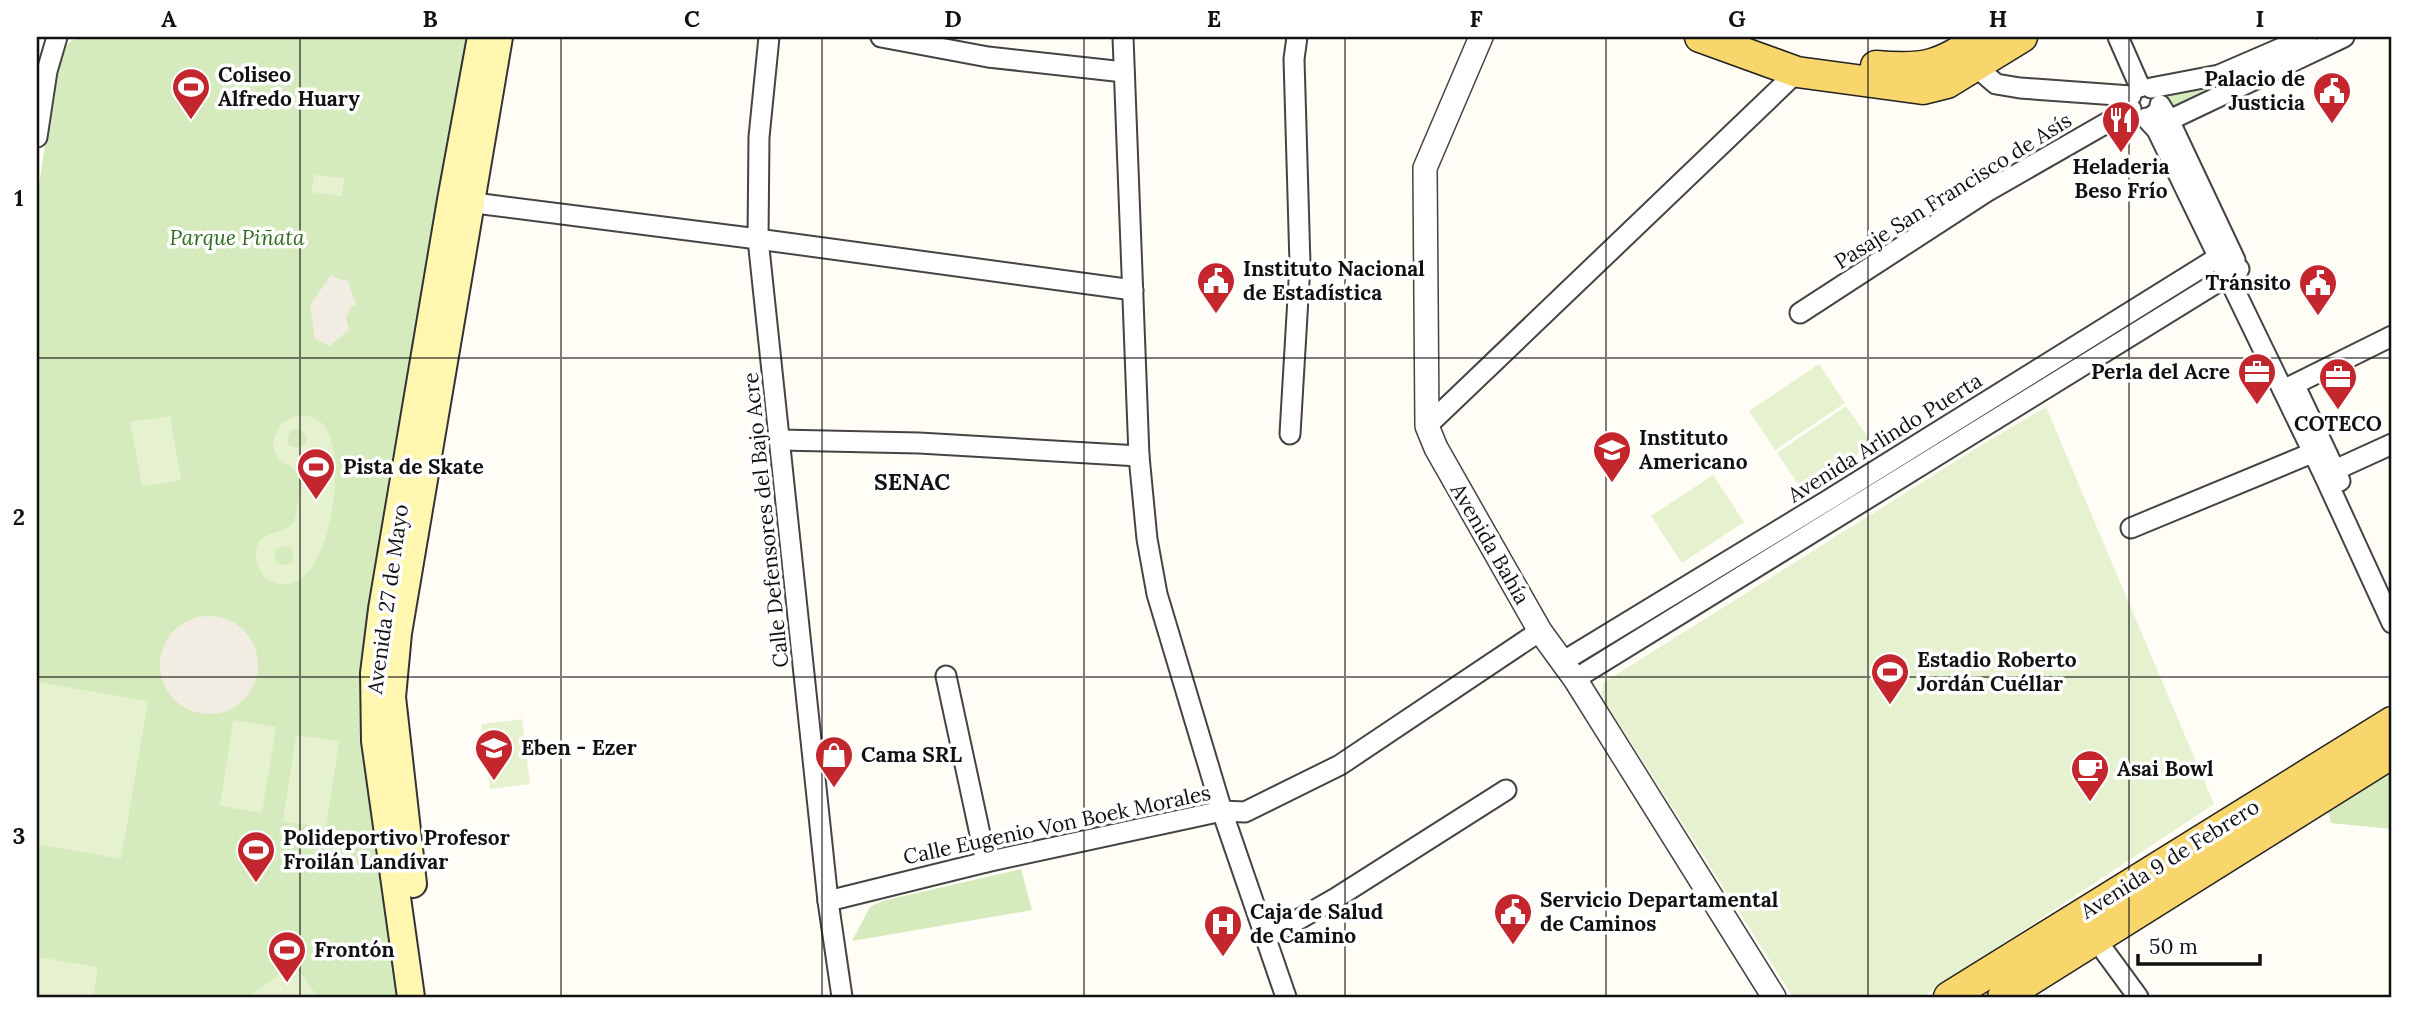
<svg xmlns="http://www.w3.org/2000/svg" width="2429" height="1034" viewBox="0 0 2429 1034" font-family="Lora,serif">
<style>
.green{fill:#d5ebbd}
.pitch{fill:#e6f2cf;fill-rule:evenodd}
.plaza{fill:#f1ede2}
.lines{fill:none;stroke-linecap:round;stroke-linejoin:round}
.minor-casing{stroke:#444;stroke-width:23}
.tertiary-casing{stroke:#444;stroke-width:26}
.secondary-casing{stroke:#333;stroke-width:30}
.primary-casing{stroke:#222;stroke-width:33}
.minor{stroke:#fff;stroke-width:19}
.tertiary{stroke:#fff;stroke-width:23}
.secondary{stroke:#fff6b0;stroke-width:26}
.primary{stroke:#f9d66b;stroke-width:30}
.grid{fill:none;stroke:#111;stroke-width:2;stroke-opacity:0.55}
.labels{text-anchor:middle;stroke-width:7;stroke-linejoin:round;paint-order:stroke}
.poi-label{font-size:21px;font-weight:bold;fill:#111;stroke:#fff;text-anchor:start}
.street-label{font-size:21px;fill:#111;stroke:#fff}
.park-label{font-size:21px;font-style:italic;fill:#2f6b1f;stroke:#fff}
.neighbourhood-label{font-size:23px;font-weight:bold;fill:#111;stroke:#fff}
.neatline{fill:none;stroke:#111;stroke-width:2.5}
.grid-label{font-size:23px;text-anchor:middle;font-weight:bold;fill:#111}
</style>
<rect width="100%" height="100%" fill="#fffdf5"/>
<g class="green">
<polygon points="77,37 477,37 375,616 408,997 37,997 37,198 58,60 68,44"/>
<polygon points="2250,73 2169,108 2169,95 2203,89"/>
<polygon points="2392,767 2392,829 2331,823 2328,810"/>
<polygon points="1021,869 1032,910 852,941 870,907 882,901"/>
</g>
<g class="pitch">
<polygon points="314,175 344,178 342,196 312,192"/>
<polygon points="1819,364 1845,403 1775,450 1749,411"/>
<polygon points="1846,406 1873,444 1803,491 1777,453"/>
<polygon points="2046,407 2214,804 1922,997 1793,997 1601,695 1603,683 1988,441"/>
<path d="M302,415C311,417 320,419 325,427C350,462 327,605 273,582C264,579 259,571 257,562C250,528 283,536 292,524C296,519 296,510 298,504C299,496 303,485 300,478C296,462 263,463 277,431C282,421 291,417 302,415ZM296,429L302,430L307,438L305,444L299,448L290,446L287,440L290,431ZM317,450L325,455L326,463L319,470L312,471L307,466L305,459L310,451ZM282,546L291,548L294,554L293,561L288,565L278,564L274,558L275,551Z"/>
<polygon points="170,416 181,480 142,487 130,422"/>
<polygon points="1713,475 1744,522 1682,563 1651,516"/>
<polygon points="37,682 148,701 121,859 37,844"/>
<polygon points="522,719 530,784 490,789 481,724"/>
<polygon points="233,720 276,727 262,813 220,806"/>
<polygon points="296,735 339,741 326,828 283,821"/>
<polygon points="37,957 98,967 93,997 37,997"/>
<polygon points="294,964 318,997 248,997"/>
</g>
<g class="plaza">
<polygon points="331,275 341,280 347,279 356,304 351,307 346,317 349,330 329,346 315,339 310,305"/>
<circle cx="209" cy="665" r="49"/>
</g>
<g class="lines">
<defs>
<g id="minor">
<polyline points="769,37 759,137 758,239 828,901 842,997"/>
<polyline points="881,37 988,57 1124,72"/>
<polyline points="1123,37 1139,456 1147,539 1157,594 1222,811 1286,997"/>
<polyline points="2118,37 2140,87"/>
<polyline points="1969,57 1975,66 1996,84 2020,88 2131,96"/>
<polyline points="2151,88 2219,75 2307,37"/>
<polyline points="2160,105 2168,118 2235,260"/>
<polyline points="2155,114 2168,118 2176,117 2344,37"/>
<polyline points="2146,118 2157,130 2324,475 2392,623"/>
<polyline points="37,137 47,71 57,37"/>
<polyline points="459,201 758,239 1133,290"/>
<polyline points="1800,313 1986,192 2131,109"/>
<polyline points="2296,388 2340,481"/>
<polyline points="2283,390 2392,336"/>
<polyline points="1427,426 1797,72"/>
<polyline points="1290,434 1300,264 1294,59 1297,37"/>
<polyline points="780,440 919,443 1139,456"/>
<polyline points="2324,475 2392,444"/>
<polyline points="2131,528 2312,453"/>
<polyline points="1562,662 1825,502 2230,250"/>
<polyline points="946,676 986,862"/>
<polyline points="1575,679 2239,269"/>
<polyline points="828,901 986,862 1222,811 1245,812 1340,765 1540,631"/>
<polyline points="2089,930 2138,997"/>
<polyline points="1266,938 1336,898 1506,790"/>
</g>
<polyline id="tertiary" points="1481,37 1425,168 1427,426 1436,448 1540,631 1575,679 1774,997"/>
<g id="secondary">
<polyline points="413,884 392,697 398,633 499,37"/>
<polyline points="411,997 375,741 374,673 382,609 451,200 481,37"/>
</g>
<g id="primary">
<polyline points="1700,37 1797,72 1923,89 1947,83 2022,37"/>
<path d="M1876,66C1930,71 1939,64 1984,37"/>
<polyline points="1949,997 2392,722"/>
<polyline points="2003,997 2392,753"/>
</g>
</defs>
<use href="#minor" class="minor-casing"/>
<use href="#tertiary" class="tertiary-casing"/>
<use href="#secondary" class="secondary-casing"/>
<use href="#primary" class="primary-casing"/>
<use href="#minor" class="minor"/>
<use href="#tertiary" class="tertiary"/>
<use href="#secondary" class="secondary"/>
<use href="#primary" class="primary"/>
</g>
<path class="grid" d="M300,37V997M561,37V997M822,37V997M1084,37V997M1345,37V997M1606,37V997M1868,37V997M2129,37V997M37,358H2392M37,677H2392"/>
<defs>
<symbol id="stadium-pin" viewBox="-11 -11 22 30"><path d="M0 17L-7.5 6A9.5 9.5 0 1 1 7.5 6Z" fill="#c4262e" stroke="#fff"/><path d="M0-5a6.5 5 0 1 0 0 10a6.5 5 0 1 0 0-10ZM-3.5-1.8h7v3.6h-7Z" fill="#fff"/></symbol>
<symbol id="civic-pin" viewBox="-11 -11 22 30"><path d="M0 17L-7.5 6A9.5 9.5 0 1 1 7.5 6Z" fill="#c4262e" stroke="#fff"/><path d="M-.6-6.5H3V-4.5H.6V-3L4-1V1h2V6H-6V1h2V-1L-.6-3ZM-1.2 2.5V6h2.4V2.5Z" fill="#fff"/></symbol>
<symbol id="restaurant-pin" viewBox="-11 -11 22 30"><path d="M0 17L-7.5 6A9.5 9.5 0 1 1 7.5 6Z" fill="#c4262e" stroke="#fff"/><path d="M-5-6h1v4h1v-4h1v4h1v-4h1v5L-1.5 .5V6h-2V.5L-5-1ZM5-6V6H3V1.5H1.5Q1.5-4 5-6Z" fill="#fff"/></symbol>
<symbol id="office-pin" viewBox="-11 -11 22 30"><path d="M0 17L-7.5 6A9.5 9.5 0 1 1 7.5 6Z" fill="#c4262e" stroke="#fff"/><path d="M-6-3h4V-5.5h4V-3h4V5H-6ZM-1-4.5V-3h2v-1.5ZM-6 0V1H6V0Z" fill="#fff"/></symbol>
<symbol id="school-pin" viewBox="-11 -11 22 30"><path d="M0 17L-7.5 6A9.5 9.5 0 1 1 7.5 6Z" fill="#c4262e" stroke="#fff"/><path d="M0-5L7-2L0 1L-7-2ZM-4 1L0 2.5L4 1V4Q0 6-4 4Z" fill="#fff"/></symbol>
<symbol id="shop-pin" viewBox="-11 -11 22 30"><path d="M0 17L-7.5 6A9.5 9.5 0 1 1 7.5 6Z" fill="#c4262e" stroke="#fff"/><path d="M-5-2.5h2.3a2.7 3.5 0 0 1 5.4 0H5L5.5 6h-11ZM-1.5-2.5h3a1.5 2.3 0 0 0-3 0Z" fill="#fff"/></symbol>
<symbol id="cafe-pin" viewBox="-11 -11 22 30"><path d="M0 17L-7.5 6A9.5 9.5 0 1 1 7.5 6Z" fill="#c4262e" stroke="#fff"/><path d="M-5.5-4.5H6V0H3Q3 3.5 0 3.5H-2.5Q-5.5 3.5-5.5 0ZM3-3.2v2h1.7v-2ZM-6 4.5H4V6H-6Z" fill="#fff"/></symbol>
<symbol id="hospital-pin" viewBox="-11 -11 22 30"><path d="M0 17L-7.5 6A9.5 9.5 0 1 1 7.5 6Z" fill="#c4262e" stroke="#fff"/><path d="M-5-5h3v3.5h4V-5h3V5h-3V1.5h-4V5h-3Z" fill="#fff"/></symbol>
</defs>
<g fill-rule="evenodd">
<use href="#stadium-pin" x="169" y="65" width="44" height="60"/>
<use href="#civic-pin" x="2310" y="69" width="44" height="60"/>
<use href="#restaurant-pin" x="2099" y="98" width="44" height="60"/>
<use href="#civic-pin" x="1194" y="259" width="44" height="60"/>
<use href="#civic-pin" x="2296" y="261" width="44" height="60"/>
<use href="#office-pin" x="2235" y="350" width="44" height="60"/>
<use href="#office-pin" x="2316" y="355" width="44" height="60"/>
<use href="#school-pin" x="1590" y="428" width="44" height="60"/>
<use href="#stadium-pin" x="294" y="445" width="44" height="60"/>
<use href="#stadium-pin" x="1868" y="650" width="44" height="60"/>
<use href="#school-pin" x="472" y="726" width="44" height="60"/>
<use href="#shop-pin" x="812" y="733" width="44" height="60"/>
<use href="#cafe-pin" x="2068" y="747" width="44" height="60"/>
<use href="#stadium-pin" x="234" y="828" width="44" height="60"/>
<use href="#civic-pin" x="1491" y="890" width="44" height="60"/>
<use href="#hospital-pin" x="1201" y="902" width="44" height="60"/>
<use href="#stadium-pin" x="265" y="928" width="44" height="60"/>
</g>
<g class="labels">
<g class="poi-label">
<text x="218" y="82">Coliseo<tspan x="218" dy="24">Alfredo Huary</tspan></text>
<text x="2305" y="86" text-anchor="end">Palacio de<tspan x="2305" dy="24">Justicia</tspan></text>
<text x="2121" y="174" text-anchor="middle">Heladeria<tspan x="2121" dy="24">Beso Frío</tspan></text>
<text x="1243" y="276">Instituto Nacional<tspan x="1243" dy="24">de Estadística</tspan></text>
<text x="2291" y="290" text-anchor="end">Tránsito</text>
<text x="2230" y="379" text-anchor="end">Perla del Acre</text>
<text x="2338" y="431" text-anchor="middle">COTECO</text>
<text x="1639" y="445">Instituto<tspan x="1639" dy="24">Americano</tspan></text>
<text x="343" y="474">Pista de Skate</text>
<text x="1917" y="667">Estadio Roberto<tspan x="1917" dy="24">Jordán Cuéllar</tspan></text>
<text x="521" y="755">Eben - Ezer</text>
<text x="861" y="762">Cama SRL</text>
<text x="2117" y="776">Asai Bowl</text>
<text x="283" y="845">Polideportivo Profesor<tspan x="283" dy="24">Froilán Landívar</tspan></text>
<text x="1540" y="907">Servicio Departamental<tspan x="1540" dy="24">de Caminos</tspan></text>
<text x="1250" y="919">Caja de Salud<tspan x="1250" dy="24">de Camino</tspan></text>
<text x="314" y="957">Frontón</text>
</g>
<g class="street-label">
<text transform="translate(1953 191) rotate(-32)" y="7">Pasaje San Francisco de Asís</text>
<text transform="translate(1885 438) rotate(-32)" y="7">Avenida Arlindo Puerta</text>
<text transform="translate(766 520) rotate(-96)" y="7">Calle Defensores del Bajo Acre</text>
<text transform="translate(1490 544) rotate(60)" y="7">Avenida Bahía</text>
<text transform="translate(388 599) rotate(-82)" y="7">Avenida 27 de Mayo</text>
<text transform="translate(1057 825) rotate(-12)" y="7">Calle Eugenio Von Boek Morales</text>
<text transform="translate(2170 859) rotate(-32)" y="7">Avenida 9 de Febrero</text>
</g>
<g class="park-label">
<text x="237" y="245">Parque Piñata</text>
</g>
<g class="neighbourhood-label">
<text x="912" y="490">SENAC</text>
</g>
</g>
<rect width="2429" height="1034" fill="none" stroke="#ffffff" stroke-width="77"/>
<path d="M2138 954v10h122v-10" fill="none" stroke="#111111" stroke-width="3.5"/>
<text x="2149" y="954" font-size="21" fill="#111111" stroke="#ffffff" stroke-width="5" paint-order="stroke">50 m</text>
<rect x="38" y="38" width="2352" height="958" class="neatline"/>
<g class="grid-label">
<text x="169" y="27">A</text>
<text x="430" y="27">B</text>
<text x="692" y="27">C</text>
<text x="953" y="27">D</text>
<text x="1214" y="27">E</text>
<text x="1476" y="27">F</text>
<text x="1737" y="27">G</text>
<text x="1998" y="27">H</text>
<text x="2260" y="27">I</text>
<text x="19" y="206">1</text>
<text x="19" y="525">2</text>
<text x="19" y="844">3</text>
</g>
</svg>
